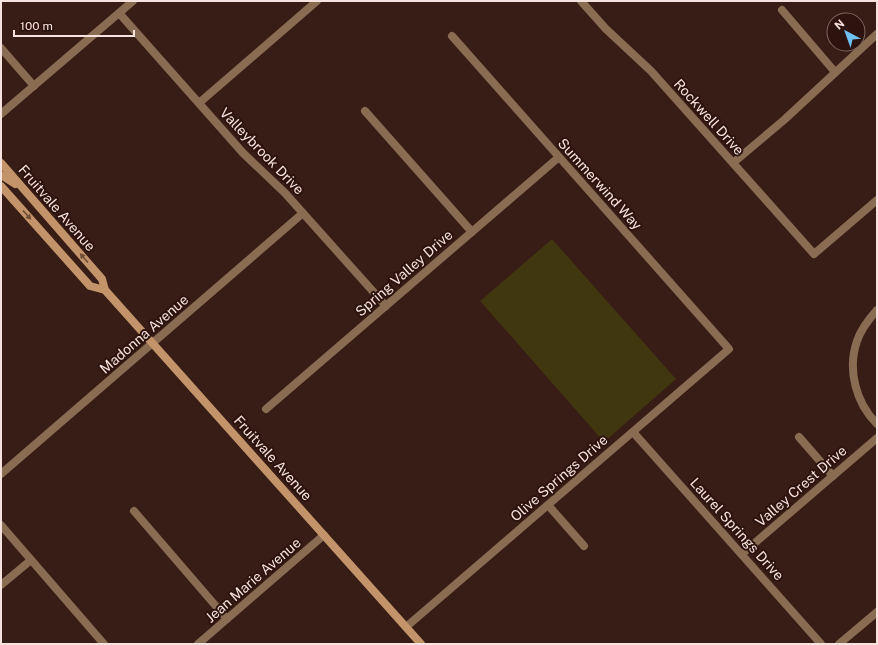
<svg xmlns="http://www.w3.org/2000/svg" width="878" height="645" viewBox="0 0 878 645" font-family="'Public Sans',sans-serif">
<style>
.green{fill:#40360f}
.lines{fill:none;stroke-linecap:round;stroke-linejoin:round}
.minor{stroke:#896c52;stroke-width:8}
.secondary{stroke:#c3946a;stroke-width:8}
.oneway{fill:#704d37}
.labels{text-anchor:middle;stroke-width:4;stroke-linejoin:round;paint-order:stroke}
.street-label{font-size:14px;fill:#f6e2de;stroke:#2d130d}
</style>
<rect width="100%" height="100%" fill="#381c16"/>
<polygon class="green" points="552,239 676,379 604,442 480,301"/>
<g class="lines">
<g class="minor">
<polyline points="581,1 606,29 651,71 814,254 877,200"/>
<polyline points="782,10 835,72"/>
<polyline points="119,13 243,153 285,193 386,306"/>
<polyline points="1,48 34,86"/>
<polyline points="199,103 317,1"/>
<polyline points="365,111 472,232"/>
<polyline points="1,114 133,1"/>
<polyline points="733,163 784,120 877,34"/>
<path d="M877,310C869,319 861,329 857,341C847,370 856,403 877,424"/>
<polyline points="266,409 559,157"/>
<polyline points="633,432 821,644"/>
<polyline points="799,437 833,476"/>
<polyline points="1,474 303,213"/>
<polyline points="548,505 584,546"/>
<polyline points="134,511 227,619"/>
<polyline points="1,525 104,644"/>
<polyline points="742,554 877,438"/>
<polyline points="1,585 31,560"/>
<polyline points="406,627 729,349 452,36"/>
<polyline points="198,644 324,535"/>
<polyline points="839,644 877,612"/>
</g>
<g class="secondary">
<polyline points="1,163 102,279 105,290 421,644"/>
<polyline points="1,175 15,184"/>
<polyline points="1,186 90,286 105,290"/>
</g>
</g>
<defs><path id="oneway-solid" d="M-6-.8H1V-3.2L6.5 0L1 3.2V.8H-6Z"/></defs>
<g class="oneway">
<use href="#oneway-solid" transform="translate(27 215) rotate(48)"/>
<use href="#oneway-solid" transform="translate(84 258) rotate(-131)"/>
</g>
<g class="labels">
<g class="street-label">
<text transform="translate(709 117) rotate(48)" y="5">Rockwell Drive</text>
<text transform="translate(262 151) rotate(46)" y="5">Valleybrook Drive</text>
<text transform="translate(600 184) rotate(48)" y="5">Summerwind Way</text>
<text transform="translate(57 208) rotate(49)" y="5">Fruitvale Avenue</text>
<text transform="translate(404 273) rotate(-41)" y="5">Spring Valley Drive</text>
<text transform="translate(144 334) rotate(-41)" y="5">Madonna Avenue</text>
<text transform="translate(273 458) rotate(48)" y="5">Fruitvale Avenue</text>
<text transform="translate(559 478) rotate(-41)" y="5">Olive Springs Drive</text>
<text transform="translate(801 486) rotate(-41)" y="5">Valley Crest Drive</text>
<text transform="translate(737 529) rotate(48)" y="5">Laurel Springs Drive</text>
<text transform="translate(253 580) rotate(-41)" y="5">Jean Marie Avenue</text>
</g>
</g>
<rect width="878" height="645" fill="none" stroke="#f6e2de" stroke-width="4"/>
<g transform="translate(846 32) rotate(319)"><circle r="19" fill="#2d130d" stroke="#7d6661"/>
<path d="M0-3L7 15L0 10L-7 15Z" fill="#70c1f4"/>
<text y="-6" font-size="11" font-weight="bold" text-anchor="middle" fill="#f6e2de">N</text>
</g>
<path d="M14 30v6h120v-6" fill="none" stroke="#f6e2de" stroke-width="2"/>
<text x="20" y="30" font-size="12" fill="#f6e2de" stroke="#2d130d" stroke-width="3" paint-order="stroke">100 m</text>
</svg>
